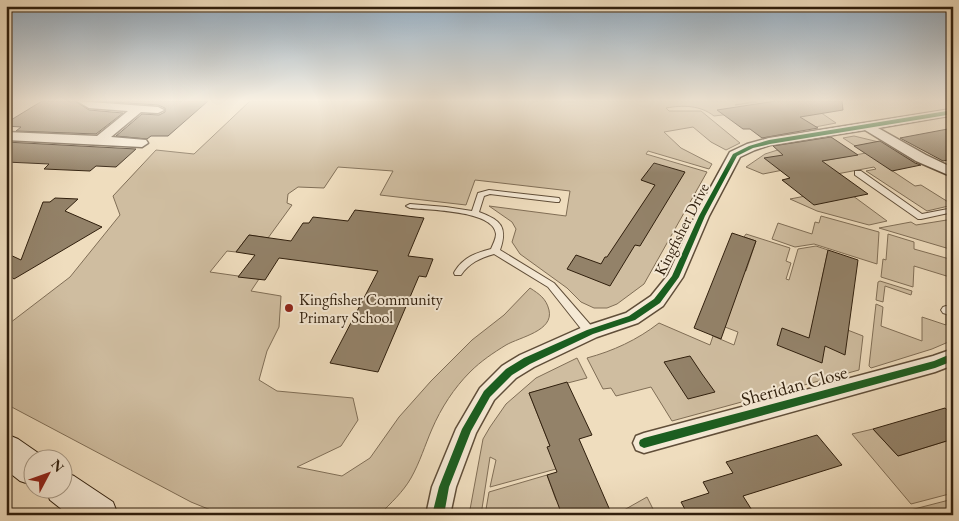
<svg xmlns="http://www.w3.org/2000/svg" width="959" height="521" viewBox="0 0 959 521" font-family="'EB Garamond',serif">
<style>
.green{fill:#cfbda0;stroke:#806e56}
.building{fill:#938269;stroke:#301f0d}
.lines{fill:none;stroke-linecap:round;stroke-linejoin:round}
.lane-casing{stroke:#604e39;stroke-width:2}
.street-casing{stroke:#604e39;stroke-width:3}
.secondary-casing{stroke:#301f0d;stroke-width:2}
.lane{fill:#f5e9d5;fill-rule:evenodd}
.street{fill:#f5e9d5;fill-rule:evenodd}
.secondary{fill:#f5e9d5;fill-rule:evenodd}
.cycleway-casing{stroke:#f5e9d5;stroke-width:3}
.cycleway{fill:#1b5e20;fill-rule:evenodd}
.poi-dot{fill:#8f2418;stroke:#f5e9d5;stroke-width:2}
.labels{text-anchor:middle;stroke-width:4;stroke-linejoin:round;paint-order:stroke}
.street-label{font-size:16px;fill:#301f0d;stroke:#f5e9d5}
.poi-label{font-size:16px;fill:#301f0d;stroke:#f5e9d5;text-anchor:start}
.near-street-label{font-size:19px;fill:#301f0d;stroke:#f5e9d5}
</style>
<rect width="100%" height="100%" fill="#efddbe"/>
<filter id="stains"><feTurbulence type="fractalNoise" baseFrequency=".004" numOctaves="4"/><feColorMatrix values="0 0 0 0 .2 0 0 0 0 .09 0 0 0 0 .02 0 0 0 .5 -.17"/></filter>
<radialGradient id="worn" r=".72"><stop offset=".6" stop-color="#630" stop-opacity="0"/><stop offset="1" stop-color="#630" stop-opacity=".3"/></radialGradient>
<g class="green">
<path d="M250,101H756L735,105L765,101H804L836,123L815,127L739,113L714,116C700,105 683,105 666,108L669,111H701L740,143L726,150L711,142L693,127L664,132L681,148L712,164L709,169L648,151L646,154L707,172L644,284L617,304L607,308H594L581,302L567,288L520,254L512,242L516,229L512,222L489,206L566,216L570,191L475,180L466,205L380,195L393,171L338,167L324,188L298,187L288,194L287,203L292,205L268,238L249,235L236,252L227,251L210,272L259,279L251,291L281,296L279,327L267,351L259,380L277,391L353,398L358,420L341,446L297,467L342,476L370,458L399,417L431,381L472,340L504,315L530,288C539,294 546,298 549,310C554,331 520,337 506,345C493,353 481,361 470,372C454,388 441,408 432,429C425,445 420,462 411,478C403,492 391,503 379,515H223L191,502L6,404V326L70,277L120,215L113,196L156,150L194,154Z"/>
<polygon points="854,136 883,143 914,162 896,165 891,170 915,186 921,185 953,205 927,211 866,171 876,169 874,167 826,176 887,221 869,225 817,211 790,199 821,193 798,167 763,174 746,167 765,154 787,147 822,161 866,153 843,138"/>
<polygon points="821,216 879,232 877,264 814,244 795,247 772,239 778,223 812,234 815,222 819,223"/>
<polygon points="953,219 953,250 879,228 911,222 916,225"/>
<path d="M746,234L790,248L786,261L791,263L786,279L789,280L798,249L816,246L828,250L814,317L863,336L859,370L672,421L651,387L616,396L611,388L603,389L587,358C613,351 637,340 659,323L710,345L713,336L734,345L738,332L725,327L732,266L746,271L756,241L744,237Z"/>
<polygon points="888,234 914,242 914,249 953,260 953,278 914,266 913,287 881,277 883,259 886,260"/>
<polygon points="880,281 912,291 911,295 885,286 883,302 876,300 878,282"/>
<polygon points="876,304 883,307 881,326 922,341 922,317 946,325 946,315 953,317 953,340 932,349 871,368 869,366"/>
<polygon points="577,358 587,378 529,393 550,446 548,447 556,469 490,487 496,460 490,457 481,515 469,515 483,439 490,427 506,404 536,378"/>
<polygon points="873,429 898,456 953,439 953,493 911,504 852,434"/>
<polygon points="547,475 556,500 574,515 485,515 489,492"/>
<polygon points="647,497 656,515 608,515 624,510"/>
<polygon points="953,499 953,515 891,515"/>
</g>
<g class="building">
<polygon points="42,101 75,101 89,110 123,113 96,134 16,131 21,127 6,126 6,123"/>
<polygon points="96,101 208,101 168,136 151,136 147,139 116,136 142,114 159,115 165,112 165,108 158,105"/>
<polygon points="776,101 842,101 843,110 800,117 818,128 762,138 750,129 743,129 717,110"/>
<polygon points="953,128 953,159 943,161 900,138"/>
<polygon points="831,137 858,155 822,161 868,194 814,205 782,180 790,178 764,158 783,155 773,146"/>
<polygon points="880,141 915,163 921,165 892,171 854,146"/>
<polygon points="6,142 136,149 116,167 96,166 90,171 44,169 49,164 6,162"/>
<polygon points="654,163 685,172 640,246 635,245 610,286 567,269 576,255 601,264 605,257 607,257 655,185 641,180"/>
<polygon points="55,198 78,199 65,211 102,227 14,279 6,273 6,253 21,260 43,202 50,202"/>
<polygon points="355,210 424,218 408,256 433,259 426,277 419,276 378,372 330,363 378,271 279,258 265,280 238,277 255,255 236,252 249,235 291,241 303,223 309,223 313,217 348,221"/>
<polygon points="732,233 756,241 721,339 694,328"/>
<polygon points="828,250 858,260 845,355 825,346 822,363 777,345 782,328 809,338"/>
<polygon points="690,356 702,374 715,392 688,399 664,362"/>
<polygon points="567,382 592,435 579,439 612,515 562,515 547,475 557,472 547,447 550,446 529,393"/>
<polygon points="945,408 953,415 953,439 898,456 873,429"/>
<polygon points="817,435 842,465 743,496 755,515 688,515 681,502 709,493 703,482 733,473 726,462"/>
</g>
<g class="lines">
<defs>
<g id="lane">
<polygon points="855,171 861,171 922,214 953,208 953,212 921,219 918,219 855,175"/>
<path d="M489,190L559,198L560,200L559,202H556L490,194L484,196L479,212C501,220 508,227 500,250L554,283L594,329L595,332L594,335L590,336L586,335L548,287L494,254C480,258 469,263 461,275H455L454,273L455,271C464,257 476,253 491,249C493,244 496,239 496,234C494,210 428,210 410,208L406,206L410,204L446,207L472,211L478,193Z"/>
<polygon points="946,306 953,308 953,316 943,313 941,310 943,307"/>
</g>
<g id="street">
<polygon points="77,101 158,107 164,110 158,113 141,112 111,137 146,140 148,143 142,147 6,140 6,132 97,136 128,111 89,108"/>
<polygon points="953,109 953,115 878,128 926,155 953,168 953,177 916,161 865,130 770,145 755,150 740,157 709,216 683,277 663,306 638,323 597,337 534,367 516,378 494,400 476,433 456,487 450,515 426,515 432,487 456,429 480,388 502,366 520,355 583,327 626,313 651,296 668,275 695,216 730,152 747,144 769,138"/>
<polygon points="953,349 953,365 935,372 644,453 636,450 633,443 636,436 644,433 933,356"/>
</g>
<g id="secondary">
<polygon points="6,434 18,439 44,457 32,458 32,485 20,481 6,470"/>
<polygon points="62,471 74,476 113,502 118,515 69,515 50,500 45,488 62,488"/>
</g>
</defs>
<use href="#lane" class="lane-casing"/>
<use href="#street" class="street-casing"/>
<use href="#secondary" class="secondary-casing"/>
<use href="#lane" class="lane"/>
<use href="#street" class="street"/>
<use href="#secondary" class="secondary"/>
<defs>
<g id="cycleway">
<polygon points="953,110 953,114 770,144 753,148 737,156 705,216 679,277 660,303 635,320 593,334 530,364 512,375 490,397 471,431 449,487 444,515 432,515 439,487 462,429 484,391 506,369 524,358 587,330 629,316 654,299 672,276 699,216 733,154 749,146 769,140"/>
<polygon points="953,353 953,361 935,368 644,448 640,446 639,443 640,440 644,438 934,361"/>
</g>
</defs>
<use href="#cycleway" class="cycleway-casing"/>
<use href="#cycleway" class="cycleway"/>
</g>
<linearGradient id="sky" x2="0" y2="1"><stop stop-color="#91aabf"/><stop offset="0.58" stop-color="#f8f0e2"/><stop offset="1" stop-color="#f8f0e2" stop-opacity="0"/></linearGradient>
<rect width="959" height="173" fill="url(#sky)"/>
<circle class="poi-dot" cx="289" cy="308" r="5"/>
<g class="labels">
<g class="street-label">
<text transform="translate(681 229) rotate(-63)" y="6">Kingfisher Drive</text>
</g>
<g class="poi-label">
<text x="299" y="305">Kingfisher Community<tspan x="299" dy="18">Primary School</tspan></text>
</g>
<g class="near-street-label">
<text transform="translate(794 385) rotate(-15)" y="7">Sheridan Close</text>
</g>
</g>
<rect width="959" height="521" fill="none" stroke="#efddbe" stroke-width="25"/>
<rect x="8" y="8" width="944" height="506" fill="none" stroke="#301f0d" stroke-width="2.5"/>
<rect x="12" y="12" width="934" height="496" fill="none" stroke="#301f0d"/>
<g transform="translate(48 474) rotate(49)"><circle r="24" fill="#f5e9d5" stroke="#a69885"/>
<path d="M0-4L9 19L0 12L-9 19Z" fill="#8f2418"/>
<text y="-8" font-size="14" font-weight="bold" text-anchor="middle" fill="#301f0d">N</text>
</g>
<rect width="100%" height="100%" filter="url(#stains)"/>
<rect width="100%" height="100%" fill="url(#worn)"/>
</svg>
